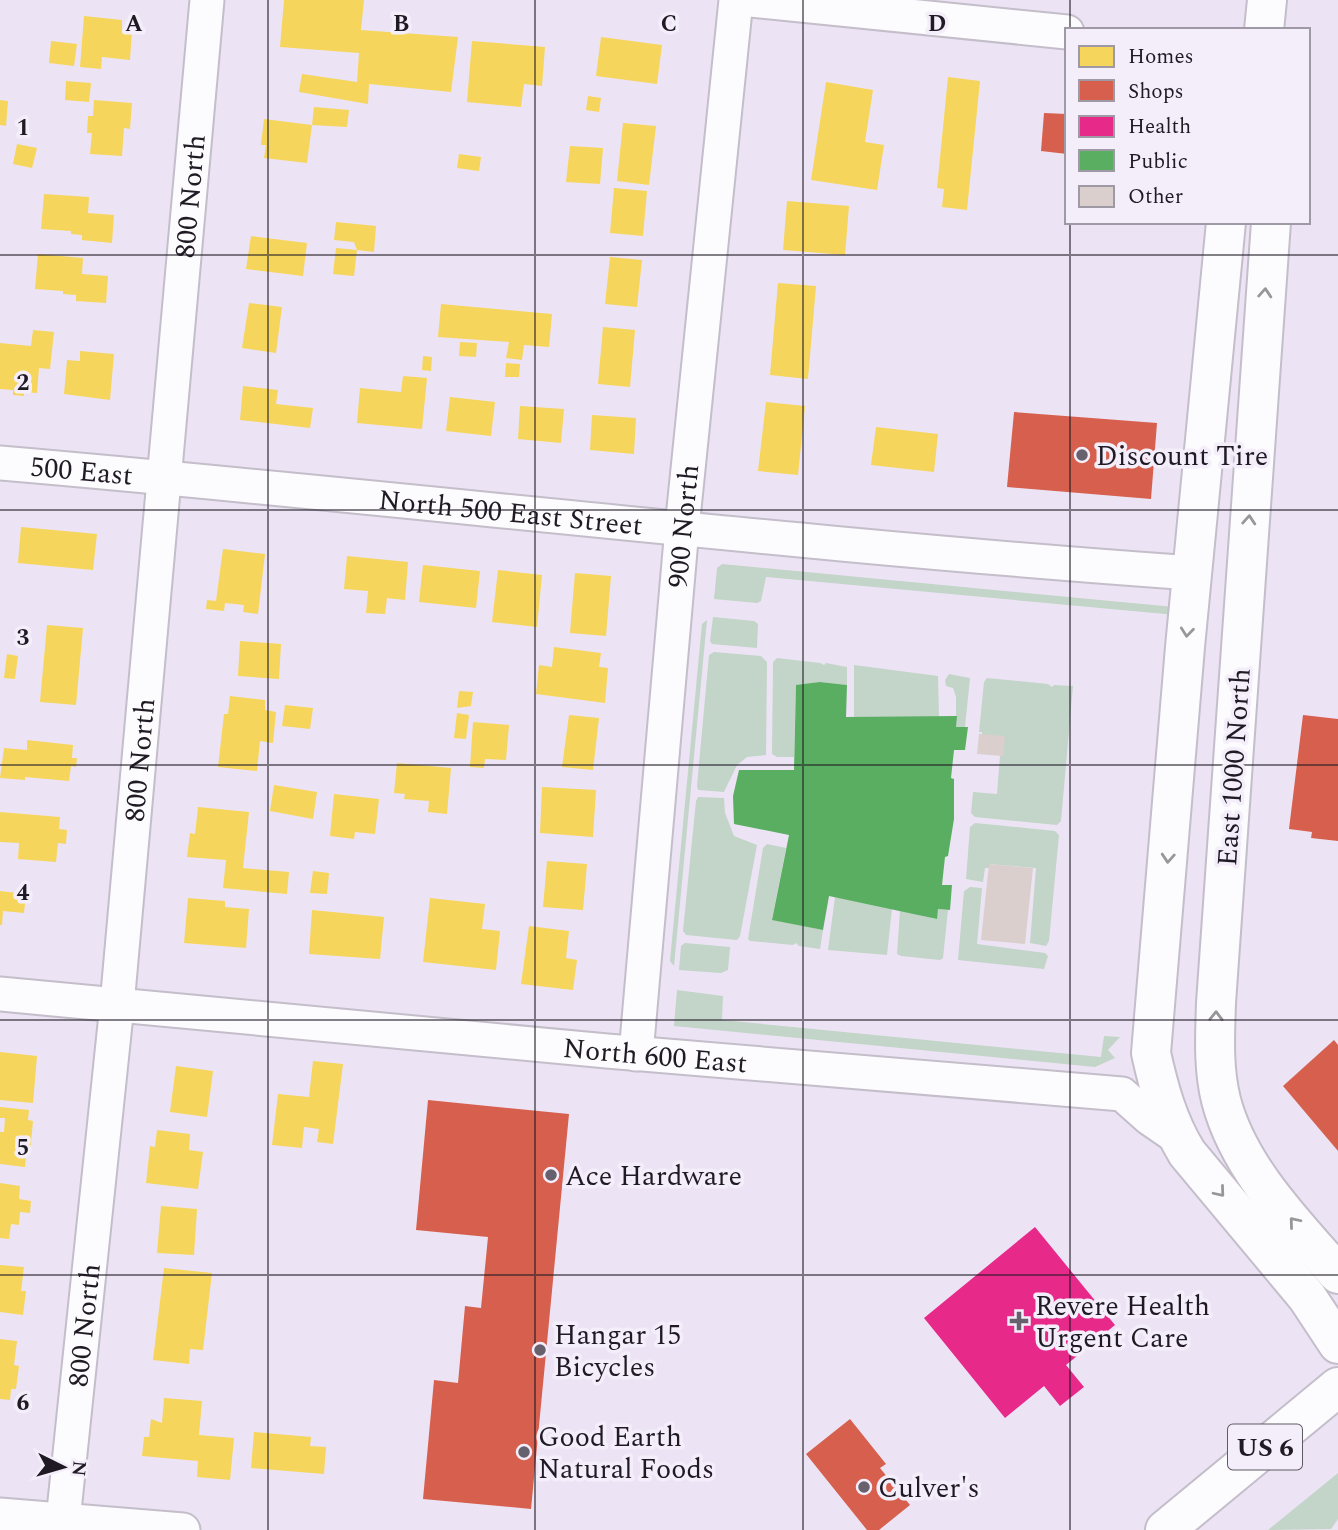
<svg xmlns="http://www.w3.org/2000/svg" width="1338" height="1530" viewBox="0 0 1338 1530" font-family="Spectral,serif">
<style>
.green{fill:#c3d4c8}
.homes{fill:#f6d55c}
.shops{fill:#d6604d}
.health{fill:#e7298a}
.public{fill:#5aae61}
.building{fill:#dacfcc}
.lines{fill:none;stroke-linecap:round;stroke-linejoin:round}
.minor-casing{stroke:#c4bdca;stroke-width:37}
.major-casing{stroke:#c4bdca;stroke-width:42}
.highway-casing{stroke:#c4bdca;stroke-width:42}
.minor{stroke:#fcfbfd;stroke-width:33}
.major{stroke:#fcfbfd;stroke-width:38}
.highway{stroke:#fcfbfd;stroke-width:38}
.oneway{stroke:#99969b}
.grid{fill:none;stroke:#1f1a24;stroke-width:2;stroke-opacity:0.55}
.poi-dot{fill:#67616d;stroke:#f4eefb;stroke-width:2.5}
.labels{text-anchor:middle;stroke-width:7;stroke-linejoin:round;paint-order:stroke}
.shield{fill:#f4eefb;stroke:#5f5a64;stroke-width:2}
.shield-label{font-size:26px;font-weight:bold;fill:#1f1a24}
.street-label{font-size:28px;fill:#1f1a24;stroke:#f4eefb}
.poi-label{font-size:28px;fill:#1f1a24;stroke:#f4eefb;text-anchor:start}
.grid-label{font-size:23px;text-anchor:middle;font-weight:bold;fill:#1f1a24;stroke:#f4eefb;stroke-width:7;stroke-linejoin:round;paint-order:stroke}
</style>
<rect width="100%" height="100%" fill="#ece4f4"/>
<g class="green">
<polygon points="722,564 1174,607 1176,615 766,577 761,601 757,603 714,599 717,568"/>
<polygon points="713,617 754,621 758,624 757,648 712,644 710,641"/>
<polygon points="707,620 674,966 670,961 702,624"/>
<polygon points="714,652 761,656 767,662 766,755 747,757 737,765 724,792 698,790 697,786 709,655"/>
<polygon points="777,658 820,663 824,665 826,663 847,667 847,685 820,682 796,686 794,757 777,757 772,754 773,662"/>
<polygon points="854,665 938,676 939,717 854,717"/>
<polygon points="949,674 970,678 965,727 956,727 956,697 953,688 946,686 945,680"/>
<polygon points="987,678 1048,684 1052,687 1054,685 1073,686 1061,821 1057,825 975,817 971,813 973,792 997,794 1000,756 1003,755 1004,737 982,735 982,732 979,732 984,682"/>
<polygon points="698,797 724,798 725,813 734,836 757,845 740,936 737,940 686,935 683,931 696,801"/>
<polygon points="975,823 1055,831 1059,835 1049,941 1046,946 1030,943 1036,868 989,864 989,868 985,868 983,882 966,879 970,827"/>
<polygon points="767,844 786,848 772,919 823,930 820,949 799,946 796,943 793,945 750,941 748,939 763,848"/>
<polygon points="970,887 982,888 977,944 1045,953 1048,956 1044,969 958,960 964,891"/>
<polygon points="835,897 892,908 887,955 828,950"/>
<polygon points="938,909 948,910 943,958 940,960 901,956 897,954 900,910 936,919"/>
<polygon points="685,943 730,947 728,970 721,973 679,970 681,946"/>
<polygon points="677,990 723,996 722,1020 1101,1057 1104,1036 1120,1037 1108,1050 1115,1058 1095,1067 674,1026"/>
<polygon points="1338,1473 1338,1519 1331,1529 1268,1530"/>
</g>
<g class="homes">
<polygon points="284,0 364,0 361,30 458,37 451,92 369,84 368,104 299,92 302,74 357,82 359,53 280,47"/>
<polygon points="84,16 122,20 122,29 132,30 130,60 102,57 101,69 80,67"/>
<polygon points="601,37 662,45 657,84 596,76"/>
<polygon points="51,41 77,44 74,66 49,63"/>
<polygon points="472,41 545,47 542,86 524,84 521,107 467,102"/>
<polygon points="948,77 980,81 967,210 942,207 944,189 937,188"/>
<polygon points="66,81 91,83 89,102 65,100"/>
<polygon points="826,82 873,90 865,142 884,145 877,190 811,180"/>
<polygon points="588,96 601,98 599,112 586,110"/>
<polygon points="0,100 8,101 6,126 0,125"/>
<polygon points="94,100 132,103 130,129 124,128 122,156 90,154 92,133 87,133 88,116 93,116"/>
<polygon points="314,107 349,110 347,127 312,125"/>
<polygon points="264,119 312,125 307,163 264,158 266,145 261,145"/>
<polygon points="623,123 656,126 649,185 617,181"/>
<polygon points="17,144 37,148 32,168 13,164"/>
<polygon points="570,146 603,148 600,184 566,182"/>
<polygon points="459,154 481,157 479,171 457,168"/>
<polygon points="614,188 647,191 643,236 610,233"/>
<polygon points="44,194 89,197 88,213 114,215 112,243 82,240 82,235 71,234 71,231 41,229"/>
<polygon points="787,201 849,206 845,255 783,250"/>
<polygon points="336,222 376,226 374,252 357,250 354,276 333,274 336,248 357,250 354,242 334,240"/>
<polygon points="251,236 307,243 303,276 246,269"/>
<polygon points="38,254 83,258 82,274 108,276 106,303 76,301 76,295 63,294 63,291 35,289"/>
<polygon points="610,257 642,260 637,307 605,304"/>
<polygon points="778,283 816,286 808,379 770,375"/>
<polygon points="249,303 282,307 276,353 242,348"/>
<polygon points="441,304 552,314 549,347 524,345 522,360 506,358 509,342 438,337"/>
<polygon points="603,327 635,330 630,387 598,384"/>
<polygon points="33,330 54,332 50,369 39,368 37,393 24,392 24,396 13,395 13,390 0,389 0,343 31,346"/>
<polygon points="460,342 477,343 476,357 459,356"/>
<polygon points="80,351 114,354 110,400 64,394 67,360 80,361"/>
<polygon points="423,356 432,357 431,371 422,370"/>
<polygon points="506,363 520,364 519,377 505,377"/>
<polygon points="403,376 427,378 422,429 357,423 360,388 401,392"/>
<polygon points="243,386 278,390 276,404 313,408 310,428 240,420"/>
<polygon points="450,397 495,402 491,436 446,431"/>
<polygon points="766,402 805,406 798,475 758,471"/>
<polygon points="520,406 564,409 561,443 518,439"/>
<polygon points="592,415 636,418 634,454 590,450"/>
<polygon points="876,427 938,434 934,472 871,465"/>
<polygon points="21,527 97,534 93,570 18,563"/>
<polygon points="223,549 265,554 258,614 243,612 244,605 225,603 224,611 206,609 207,600 216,601"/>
<polygon points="347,556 408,562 405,600 387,598 385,614 366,613 368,591 344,589"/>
<polygon points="423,565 480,571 476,608 419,602"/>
<polygon points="498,570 542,575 537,627 492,622"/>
<polygon points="575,573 611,576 606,636 570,633"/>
<polygon points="47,625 83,628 76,705 40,702"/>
<polygon points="240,641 281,644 279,679 238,676"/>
<polygon points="554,647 601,653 599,667 608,668 605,703 536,694 539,665 552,667"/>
<polygon points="7,654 18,656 15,679 4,678"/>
<polygon points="459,691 473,692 471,706 457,708"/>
<polygon points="230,696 265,700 265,710 276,712 273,743 260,741 257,771 218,767 224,714 228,714"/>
<polygon points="285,705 313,708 310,729 282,726"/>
<polygon points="457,713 469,715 466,739 454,738"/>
<polygon points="569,715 599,718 593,770 562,767"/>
<polygon points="473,722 509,725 506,760 485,759 484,768 470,767"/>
<polygon points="27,740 73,745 72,758 77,758 76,767 71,766 69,781 25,777 25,780 0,778 4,748 27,750"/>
<polygon points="397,763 451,768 447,814 428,812 429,801 404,799 405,794 394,793"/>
<polygon points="274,785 317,792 313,819 270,811"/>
<polygon points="542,787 596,790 593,837 540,833"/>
<polygon points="334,794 379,799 375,834 355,832 354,839 330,836"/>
<polygon points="198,807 249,812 243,868 289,872 287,894 223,888 226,860 187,857 190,833 195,834"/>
<polygon points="0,812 60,817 59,829 67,830 66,844 58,843 56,862 18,859 19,843 0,842"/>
<polygon points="547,861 587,864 583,910 543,907"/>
<polygon points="313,871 329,873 327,894 310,893"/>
<polygon points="0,891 26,894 24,913 3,911 2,925 0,925"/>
<polygon points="188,898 225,901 225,907 249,909 246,948 184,943"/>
<polygon points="430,898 485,904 482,929 500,931 496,970 423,962"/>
<polygon points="312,910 384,917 380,959 309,954"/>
<polygon points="529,926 569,931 566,958 577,960 573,990 521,984"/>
<polygon points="0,1052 37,1056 33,1103 0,1100"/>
<polygon points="313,1061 343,1064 333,1144 317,1142 319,1129 304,1127 302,1148 272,1145 278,1094 309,1097"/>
<polygon points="176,1066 213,1071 207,1117 170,1112"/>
<polygon points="0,1107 29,1110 28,1120 33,1121 30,1154 26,1154 25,1167 0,1164 0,1132 4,1132 5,1118 0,1118"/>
<polygon points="157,1130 190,1134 189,1150 203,1152 198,1189 146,1183 150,1146 155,1147"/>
<polygon points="0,1183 20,1186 19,1199 31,1201 30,1213 20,1212 19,1225 11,1224 9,1239 0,1238"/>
<polygon points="161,1206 197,1209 194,1255 157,1253"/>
<polygon points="0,1265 24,1267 21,1291 26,1291 23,1315 0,1312"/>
<polygon points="164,1268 212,1273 203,1350 190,1349 189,1364 153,1360"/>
<polygon points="0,1339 17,1341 14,1365 19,1366 16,1389 11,1389 10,1400 0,1399"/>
<polygon points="164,1398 202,1401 199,1435 234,1438 230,1480 197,1477 198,1461 142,1456 144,1437 149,1437 151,1419 162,1423"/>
<polygon points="254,1432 311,1437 310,1446 326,1447 324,1474 251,1468"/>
</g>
<g class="shops">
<polygon points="1044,113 1067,114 1067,154 1041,151"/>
<polygon points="1014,412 1157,423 1151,499 1007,487"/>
<polygon points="1303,715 1338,719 1338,841 1311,838 1312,832 1289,829"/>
<polygon points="1334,1040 1338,1045 1338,1151 1283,1086"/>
<polygon points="428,1100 569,1114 531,1509 423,1499 434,1380 458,1383 465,1306 481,1308 488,1237 416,1230"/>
<polygon points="850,1419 886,1464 880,1468 910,1505 879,1530 867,1530 806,1454"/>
</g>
<polygon class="health" points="1035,1227 1115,1325 1066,1365 1084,1387 1060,1406 1044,1386 1005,1418 924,1318"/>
<polygon class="public" points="820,682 847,685 846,717 957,716 956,727 968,727 965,750 954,750 951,778 954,779 954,819 948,856 945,857 942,885 952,885 950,910 938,909 937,919 829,896 823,930 772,920 789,835 734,824 733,796 739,770 794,770 796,685"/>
<g class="building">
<polygon points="979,734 1005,736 1003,756 977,754"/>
<polygon points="989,864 1033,868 1025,944 981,940"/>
</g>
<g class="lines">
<defs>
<g id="minor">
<polyline points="751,0 1067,32"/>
<path id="s1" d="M0,463C398,497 794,545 1193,573"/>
<path id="s2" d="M0,994L607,1051L1122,1094L1149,1118L1178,1138"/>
<path id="s3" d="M636,1054L682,528L736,0"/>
<polyline points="0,1515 183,1530"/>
<path id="s4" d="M62,1530L117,1005L207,0"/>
</g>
<g id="major">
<polyline points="1264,30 1267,0"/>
<path d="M1226,222L1185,647L1151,1053C1159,1089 1168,1122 1187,1153L1307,1297L1338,1344"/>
<path d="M1271,222L1216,1003C1215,1035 1213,1068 1221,1100C1238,1167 1293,1223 1338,1274"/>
</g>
<polyline id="highway" points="1165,1530 1338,1387"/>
</defs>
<use href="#minor" class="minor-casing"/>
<use href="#major" class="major-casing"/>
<use href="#highway" class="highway-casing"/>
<use href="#minor" class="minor"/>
<use href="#major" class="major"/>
<use href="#highway" class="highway"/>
</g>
<defs><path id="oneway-chevron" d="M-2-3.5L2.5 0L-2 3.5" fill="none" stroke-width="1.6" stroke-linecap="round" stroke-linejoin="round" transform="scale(1.75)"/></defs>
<g class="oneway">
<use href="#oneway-chevron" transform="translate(1265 293) rotate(-86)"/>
<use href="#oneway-chevron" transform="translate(1249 520) rotate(-86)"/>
<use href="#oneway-chevron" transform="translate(1187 632) rotate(96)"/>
<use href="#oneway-chevron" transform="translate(1168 858) rotate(94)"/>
<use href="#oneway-chevron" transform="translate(1216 1016) rotate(-89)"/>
<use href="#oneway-chevron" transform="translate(1220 1192) rotate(50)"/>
<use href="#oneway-chevron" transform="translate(1294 1222) rotate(-130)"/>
</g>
<path class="grid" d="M268,0V1530M535,0V1530M803,0V1530M1070,0V30M1070,222V1530M0,255H1338M0,510H1338M0,765H1338M0,1020H1338M0,1275H1338"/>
<g class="poi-dot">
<circle cx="1082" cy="455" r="7"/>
<circle cx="551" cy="1175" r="7"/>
<path d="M1015.5 1310.5h7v7h7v7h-7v7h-7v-7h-7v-7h7z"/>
<circle cx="540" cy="1350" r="7"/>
<circle cx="524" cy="1452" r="7"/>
<circle cx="864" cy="1487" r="7"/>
</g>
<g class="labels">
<rect class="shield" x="1228" y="1424.5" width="74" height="45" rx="5"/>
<g class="shield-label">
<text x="1265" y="1456">US 6</text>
</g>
<g class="street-label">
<text dy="10" stroke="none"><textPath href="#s4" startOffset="1340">800 North</textPath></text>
<text dy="10" stroke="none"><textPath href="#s1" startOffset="82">500 East</textPath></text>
<text dy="10" stroke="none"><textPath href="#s1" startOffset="513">North 500 East Street</textPath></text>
<text dy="10" stroke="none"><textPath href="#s3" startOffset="530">900 North</textPath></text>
<text dy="10" stroke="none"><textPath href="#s4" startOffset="774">800 North</textPath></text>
<text transform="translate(1233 767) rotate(-86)" y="10">East 1000 North</text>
<text dy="10" stroke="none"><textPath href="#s2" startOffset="658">North 600 East</textPath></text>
<text dy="10" stroke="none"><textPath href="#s4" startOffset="206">800 North</textPath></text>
</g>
<g class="poi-label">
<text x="1096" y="465">Discount Tire</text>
<text x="565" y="1185">Ace Hardware</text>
<text x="1035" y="1315">Revere Health<tspan x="1035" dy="32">Urgent Care</tspan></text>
<text x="554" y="1344">Hangar 15<tspan x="554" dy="32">Bicycles</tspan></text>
<text x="538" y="1446">Good Earth<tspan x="538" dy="32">Natural Foods</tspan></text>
<text x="878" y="1497">Culver's</text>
</g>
</g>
<g class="grid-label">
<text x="134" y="31">A</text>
<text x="401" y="31">B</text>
<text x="669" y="31">C</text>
<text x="937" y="31">D</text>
<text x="23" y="135">1</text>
<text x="23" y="390">2</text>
<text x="23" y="645">3</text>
<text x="23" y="900">4</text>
<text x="23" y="1155">5</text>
<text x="23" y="1410">6</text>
</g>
<rect x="1065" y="28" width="245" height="196" fill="#f4eefb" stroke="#9f99a5" stroke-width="2"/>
<rect x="1079" y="46" width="35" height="21" fill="#f6d55c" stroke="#9f99a5" stroke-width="2"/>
<text x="1128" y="63" font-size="21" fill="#1f1a24">Homes</text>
<rect x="1079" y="80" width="35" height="21" fill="#d6604d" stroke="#9f99a5" stroke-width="2"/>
<text x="1128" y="98" font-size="21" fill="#1f1a24">Shops</text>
<rect x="1079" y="116" width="35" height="21" fill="#e7298a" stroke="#9f99a5" stroke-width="2"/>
<text x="1128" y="133" font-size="21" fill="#1f1a24">Health</text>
<rect x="1079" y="150" width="35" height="21" fill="#5aae61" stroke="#9f99a5" stroke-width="2"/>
<text x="1128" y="168" font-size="21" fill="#1f1a24">Public</text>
<rect x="1079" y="186" width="35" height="21" fill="#dacfcc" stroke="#9f99a5" stroke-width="2"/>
<text x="1128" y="203" font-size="21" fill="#1f1a24">Other</text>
<g transform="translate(63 1467) rotate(95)" stroke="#f4eefb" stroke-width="5" paint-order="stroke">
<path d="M0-5L12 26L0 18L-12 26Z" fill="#1f1a24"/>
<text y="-10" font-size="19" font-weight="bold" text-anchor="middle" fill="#1f1a24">N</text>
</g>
</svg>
